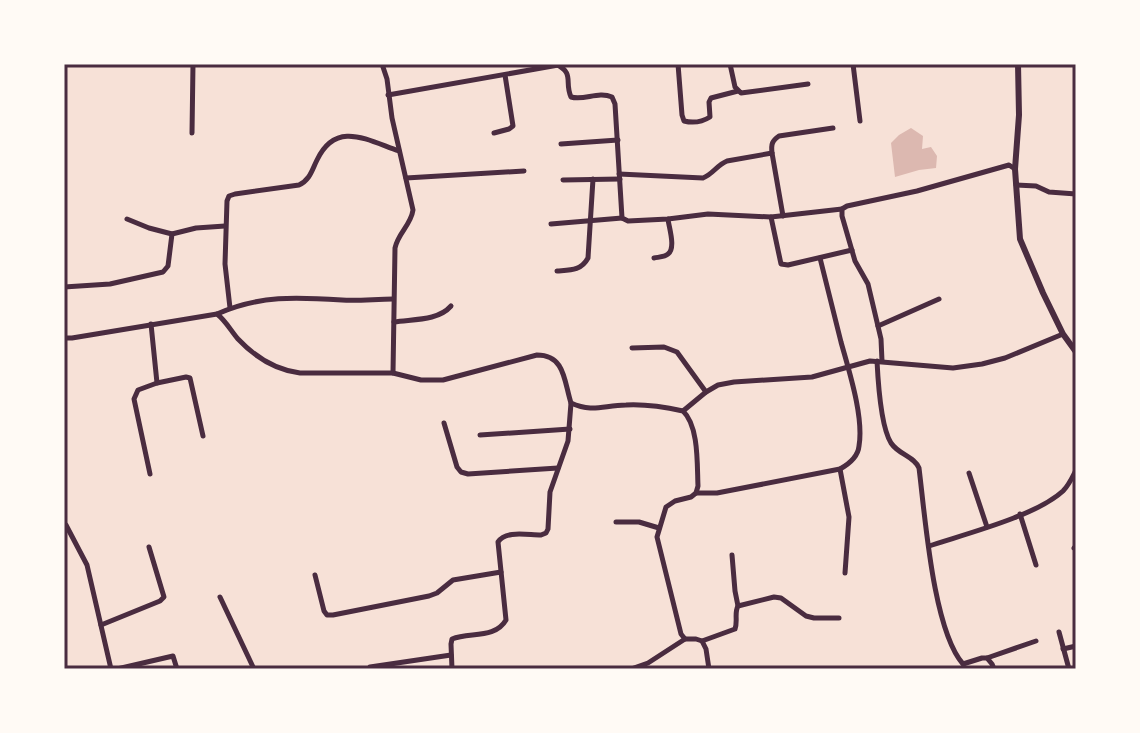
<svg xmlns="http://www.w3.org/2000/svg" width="1140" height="733" viewBox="0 0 1140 733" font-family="'Titillium Web',sans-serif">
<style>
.water{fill:#dcb8b0}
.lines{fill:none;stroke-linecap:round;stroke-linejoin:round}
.minor{stroke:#4a2c40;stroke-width:5}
.tertiary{stroke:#4a2c40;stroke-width:6}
.neatline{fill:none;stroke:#4a2c40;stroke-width:3}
</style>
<rect width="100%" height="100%" fill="#f7e1d7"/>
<polygon class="water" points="911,128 923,136 922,149 931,147 937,156 936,168 919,170 895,177 891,143 899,135"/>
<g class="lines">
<g class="minor">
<path d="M556,64C575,74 564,81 571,97C584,101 598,91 612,97L615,104L622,218L628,221L668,219L708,214L771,217L842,209"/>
<path d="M678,64L682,115L684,121C692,123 702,122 710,117L709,102L711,98L738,91"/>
<polyline points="730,64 735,87 741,93 808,84"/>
<polyline points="853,64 860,121"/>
<polyline points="388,95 564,64"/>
<polyline points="192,133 193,64"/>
<polyline points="494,133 509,129 513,126 505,75"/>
<polyline points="561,144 618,140"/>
<path d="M619,174L703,178C713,174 717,165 727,161L772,153"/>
<polyline points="406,178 524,171"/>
<polyline points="563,180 620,179"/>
<polyline points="1016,185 1036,186 1049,192 1076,194"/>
<path d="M783,216L772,153C771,144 772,141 779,136L833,128"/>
<polyline points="771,217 781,264 788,265 852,250"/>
<polyline points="127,219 149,228 172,234"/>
<polyline points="551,224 622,218"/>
<path d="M654,258C659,257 665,257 668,254C676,248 669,228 668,219"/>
<path d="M557,271C570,270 581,271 588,258L593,179"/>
<polyline points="64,287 110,284 163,272 168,266 172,234 196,228 225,226"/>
<path d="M230,308L225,264L227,201L229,196L235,194L299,185C310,180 312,170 317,160C336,120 367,140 399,151"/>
<path d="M217,314C259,295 297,297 342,300C359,301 376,299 393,299"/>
<path d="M394,322C413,319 438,321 451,306"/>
<polyline points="151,324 157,383 186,377 190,378 203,436"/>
<polyline points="878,326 939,299"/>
<path d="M64,338H72L217,314C226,321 231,331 238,339C255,357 276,370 300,373H393L395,248C398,233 411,225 413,210L392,118L387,79L382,64"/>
<polyline points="632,348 664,347 677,352 706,392"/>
<path d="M877,361C878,381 881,427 891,443C899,455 914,456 919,468C925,515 933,630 963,664L982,658H987L992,664L994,669"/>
<polyline points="882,361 881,339 868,284 855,261 842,216 842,209 847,206 917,191 1002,167 1009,165 1015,169"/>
<path d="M393,373L421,380H443L537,355C565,355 564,381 571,403C593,413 604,405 626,405C645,404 665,407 683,411C699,426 697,465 698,486L696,493L691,497L675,501L666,507L657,537L681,634L685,639H696L702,641L706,649L709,669"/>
<polyline points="683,411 706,392 718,385 734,382 812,377 870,361 953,368 982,364 1005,358 1063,334"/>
<polyline points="444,423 457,467 461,472 468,474 558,468"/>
<polyline points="480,435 570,429"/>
<polyline points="840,469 849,517 845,573"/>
<polyline points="969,473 987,527"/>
<polyline points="150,474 134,399 138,390 157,383"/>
<path d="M696,493H717L840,469C849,464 858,457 859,446C864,417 849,371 841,342C834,314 827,286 820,258"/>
<polyline points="1020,514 1036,565"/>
<polyline points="616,522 639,522 659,528"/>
<polyline points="66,525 87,565 111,669"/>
<path d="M929,546C965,534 1036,516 1063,491C1069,485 1072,478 1076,470"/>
<polyline points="1074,548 1076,549"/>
<polyline points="732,555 735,591 738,606"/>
<polyline points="315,575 324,611 327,615 333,615 429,596 437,593 453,580 501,572"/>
<polyline points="220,597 254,669"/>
<polyline points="101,625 160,601 164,597 149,547"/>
<polyline points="1059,632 1069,669"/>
<path d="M702,641L735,629C738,621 734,613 738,606L774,597L781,598L806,616L814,618H839"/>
<polyline points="1063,649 1076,646"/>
<polyline points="987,658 1036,641"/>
<polyline points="370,667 451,655"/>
<polyline points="117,669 173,656 177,669"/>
<path d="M452,669L451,644L452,639C470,632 495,639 506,620L498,542C506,530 527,535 541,535L546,533L548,529L550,492L568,441L571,403"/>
<polyline points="631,669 648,663 685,639"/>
</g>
<polyline class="tertiary" points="1018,64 1019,115 1015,169 1020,239 1043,293 1063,334 1076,352"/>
</g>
<rect width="1140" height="733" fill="none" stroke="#fffaf5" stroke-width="132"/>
<rect x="66" y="66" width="1008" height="601" class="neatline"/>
</svg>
